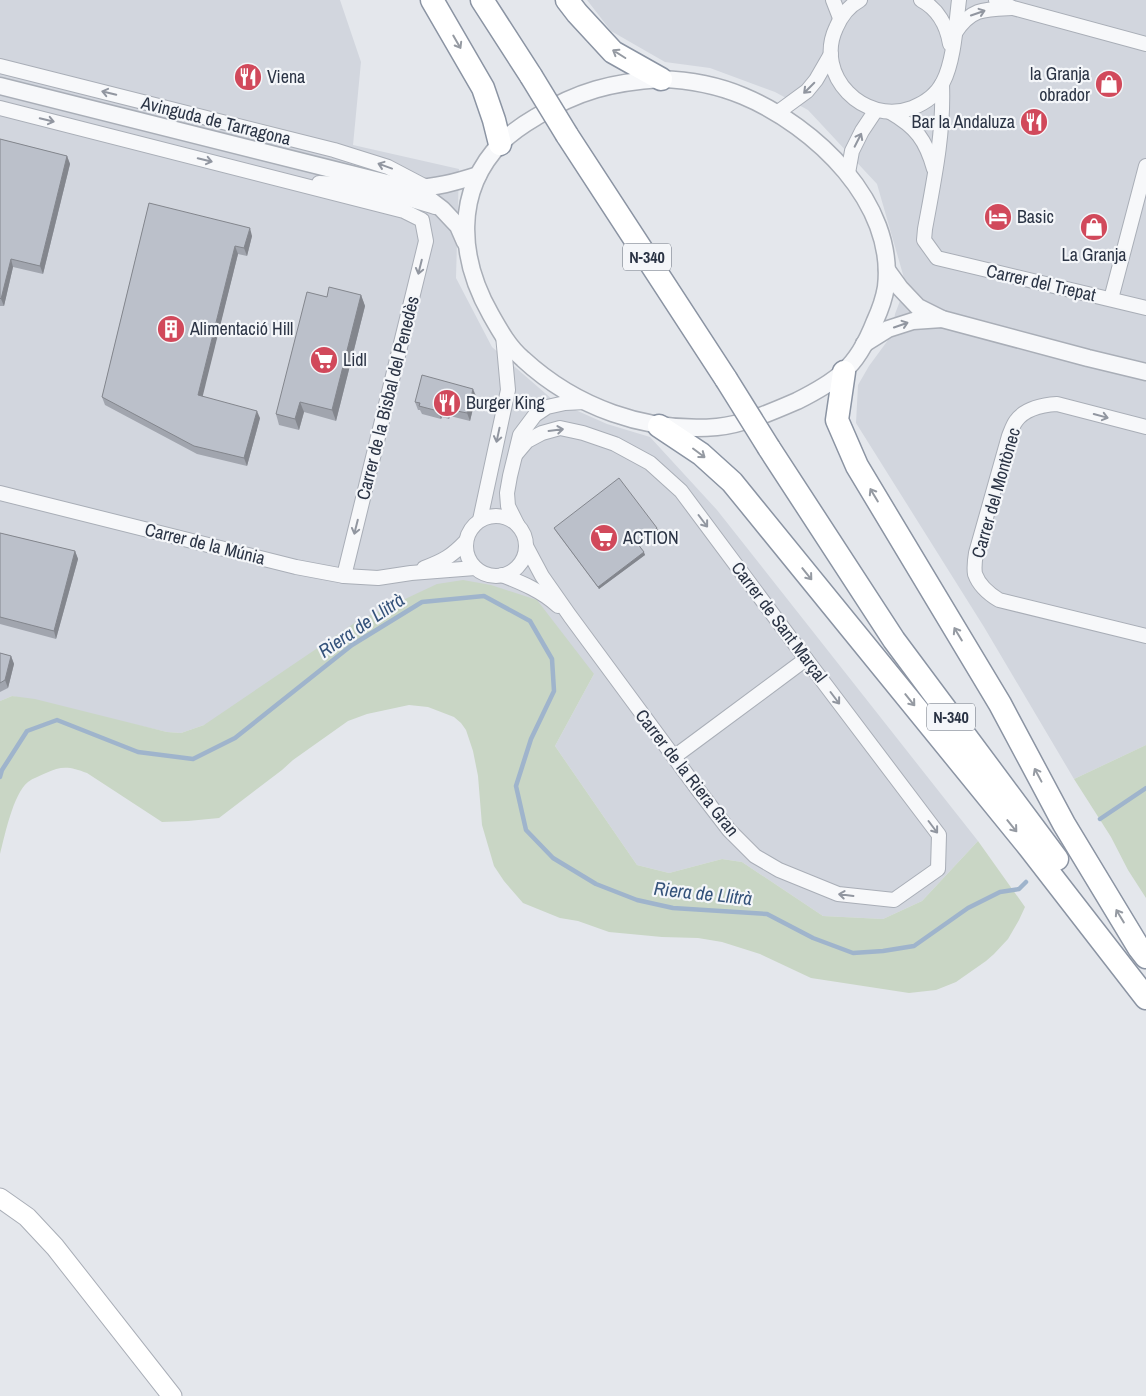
<svg xmlns="http://www.w3.org/2000/svg" width="1146" height="1396" viewBox="0 0 1146 1396" font-family="'Archivo Narrow',sans-serif">
<style>
.built{fill:#d2d6de}
.green{fill:#c9d6c5}
.lines{fill:none;stroke-linecap:round;stroke-linejoin:round}
.stream{stroke:#9fb4cc;stroke-width:4.5}
.minor-casing{stroke:#a9aeb7;stroke-width:16}
.tertiary-casing{stroke:#a9aeb7;stroke-width:19}
.secondary-casing{stroke:#a9aeb7;stroke-width:21}
.trunk-casing{stroke:#8b94a3;stroke-width:25}
.minor{stroke:#f7f8fa;stroke-width:14}
.tertiary{stroke:#f7f8fa;stroke-width:16}
.secondary{stroke:#fff;stroke-width:19}
.trunk{stroke:#fff;stroke-width:22}
.trunk-bridge-casing{stroke:#8b94a3;stroke-width:25;stroke-linecap:butt}
.trunk-bridge{stroke:#fff;stroke-width:22}
.wall{fill:#a1a5ae}
.shaded-wall{fill:#83868d}
.building{fill:#bbc0ca;stroke:#83868d}
.oneway{stroke:#9196a0}
.oneway2{stroke:#959aa2}
.labels{text-anchor:middle;stroke-width:4.5;stroke-linejoin:round;paint-order:stroke}
.shield{fill:#f4f6f9;stroke:#676e7b;stroke-width:1}
.shield-label{font-size:16px;font-weight:bold;fill:#2b3445}
.poi-label{font-size:18px;fill:#2b3445;stroke:#f4f6f9;text-anchor:start}
.street-label{font-size:18px;fill:#2b3445;stroke:#f4f6f9}
.water-label{font-size:19px;font-style:italic;fill:#34527a;stroke:#f4f6f9}
</style>
<rect width="100%" height="100%" fill="#e4e7ec"/>
<g class="built">
<polygon points="0,0 340,0 361,62 353,145 459,169 456,278 492,347 553,400 607,424 650,437 717,510 978,841 922,901 883,919 823,916 742,862 722,859 669,873 637,865 555,746 594,674 204,725 181,733 167,732 12,696 0,701"/>
<polygon points="587,0 1146,0 1146,745 1074,779 984,627 856,423 858,385 869,366 891,336 895,314 906,285 877,184 808,110 775,92 710,68 665,62 611,31"/>
</g>
<g class="green">
<path d="M463,580L491,585L537,600L594,674L555,746L637,865L669,873L722,859L742,862L823,916L883,919L922,901L978,841L1025,907L1019,920L1008,939L994,954L986,961L956,982L936,990L909,993L811,978L760,954L722,942L698,938L662,937L609,932L578,921L560,918L523,903L504,881L494,866L482,825L478,776L473,751L466,730L461,723L454,717L428,707L409,705L367,714L348,721L293,760L282,770L219,818L188,821L162,822L87,773C71,767 62,765 46,773C40,776 33,778 28,782C13,794 5,835 0,854V701L12,696L35,699L167,732L181,733L204,725L356,622L437,584Z"/>
<polygon points="1146,745 1146,898 1128,870 1111,837 1074,779"/>
</g>
<g class="lines">
<g class="stream">
<polyline points="0,777 2,770 27,731 57,720 138,752 193,759 235,738 352,645 422,602 484,596 530,621 552,659 554,691 531,739 516,786 526,830 553,858 596,884 637,900 673,908 767,914 813,938 853,953 883,951 914,946 968,908 1000,892 1019,889 1026,882"/>
<polyline points="1100,819 1146,788"/>
</g>
<defs>
<g id="minor">
<polyline points="833,0 840,18"/>
<path d="M860,0C849,6 841,16 836,28C814,75 864,126 912,108C925,103 937,94 943,82C954,61 956,24 959,0"/>
<path d="M921,0C938,9 947,26 950,44"/>
<polyline points="996,0 1013,8 1146,44"/>
<path d="M955,33C971,8 985,9 1012,8"/>
<polyline points="0,66 334,150 388,167 428,188"/>
<path d="M942,84C944,133 934,180 925,229L924,240L937,258L1146,308"/>
<polyline points="0,108 404,211 422,220 426,241 344,576"/>
<path d="M890,112C916,127 926,140 934,169"/>
<polyline points="777,113 807,91 816,80 831,54"/>
<polyline points="848,173 852,151 862,131 876,110"/>
<path d="M319,183C358,183 398,196 435,207"/>
<polyline points="1111,299 1146,166"/>
<path d="M1146,427L1057,404C1042,405 1025,408 1016,421C1013,425 1011,431 1009,436L976,553C975,559 974,568 975,574C979,585 989,594 999,600L1146,636"/>
<polyline points="516,454 527,441 542,433 560,428 583,433 615,444 650,463 681,491 806,659 939,835 938,869 894,900 838,894 779,870 755,856 729,830 699,791 570,616 542,576 526,546"/>
<polyline points="0,493 296,567 344,576 378,578 411,573 475,568"/>
<circle cx="496" cy="546" r="30"/>
<polyline points="480,520 508,390 503,335"/>
<polyline points="517,524 508,506 507,493 510,476 520,435 535,415 547,407 565,403 585,402"/>
<path d="M424,568C443,561 452,556 466,541"/>
<path d="M502,575C522,583 542,591 558,606"/>
<polyline points="674,757 806,659"/>
</g>
<g id="tertiary">
<path d="M661,79C689,80 717,85 743,96C815,126 896,203 886,287C884,299 880,310 875,321C868,339 857,360 843,372C830,384 813,393 797,401C774,411 742,425 717,427C646,433 575,407 523,359C509,347 500,331 491,315C459,259 453,192 502,142C512,132 524,124 536,117C577,91 613,82 661,79Z"/>
<polyline points="0,86 407,188 425,196 442,209 458,226 465,242"/>
<path d="M412,188C435,188 456,182 478,175"/>
<polyline points="887,270 900,288 918,307 942,319 1088,358 1146,372"/>
<polyline points="864,344 888,329 913,321 942,319"/>
</g>
<polyline id="secondary" points="0,1198 27,1217 55,1247 172,1396"/>
<g id="trunk">
<polyline points="432,0 483,88 494,120 500,144"/>
<polyline points="482,0 531,76"/>
<polyline points="567,0 577,13 613,52 661,79"/>
<polyline points="567,135 726,379"/>
<polyline points="844,372 837,420 857,466 1000,704 1064,824 1139,948 1146,957"/>
<polyline points="659,426 701,454 732,482 1029,847 1146,998"/>
<polyline points="769,448 894,640 1057,859"/>
</g>
</defs>
<use href="#minor" class="minor-casing"/>
<use href="#tertiary" class="tertiary-casing"/>
<use href="#secondary" class="secondary-casing"/>
<use href="#trunk" class="trunk-casing"/>
<use href="#minor" class="minor"/>
<use href="#tertiary" class="tertiary"/>
<use href="#secondary" class="secondary"/>
<use href="#trunk" class="trunk"/>
<defs>
<g id="trunk-bridge">
<polyline points="531,76 567,135"/>
<polyline points="726,379 769,448"/>
</g>
</defs>
<use href="#trunk-bridge" class="trunk-bridge-casing"/>
<use href="#trunk-bridge" class="trunk-bridge"/>
</g>
<g class="wall">
<polygon points="0,139 67,156 70,164 43,274 13,267 4,306 0,306"/>
<polygon points="149,203 252,236 247,256 238,254 202,396 260,418 247,466 197,454 105,405 102,397"/>
<polygon points="361,295 365,306 336,421 304,412 299,430 279,425 276,414"/>
<polygon points="476,396 470,421 450,416 449,419 442,417 441,419 422,414 420,410 418,410 415,402"/>
<polygon points="554,528 658,530 639,545 645,555 599,589 555,530"/>
<polygon points="0,533 75,551 78,559 56,639 0,624"/>
<polygon points="0,653 11,656 14,664 8,688 0,692"/>
</g>
<g class="shaded-wall">
<polygon points="67,156 70,164 43,274 40,266"/>
<polygon points="250,228 252,236 247,256 244,248"/>
<polygon points="235,246 238,254 201,403 198,395"/>
<polygon points="11,259 13,267 4,306 1,299"/>
<polygon points="361,295 365,306 336,421 332,410"/>
<polygon points="473,389 476,396 470,421 467,413"/>
<polygon points="300,402 304,412 299,430 295,419"/>
<polygon points="439,409 442,417 441,419 438,411"/>
<polygon points="447,409 450,416 449,419 446,411"/>
<polygon points="257,411 260,418 247,466 244,458"/>
<polygon points="657,528 658,530 638,545 637,543"/>
<polygon points="75,551 78,559 56,639 54,631"/>
<polygon points="644,552 645,555 599,589 598,587"/>
<polygon points="11,656 14,664 8,688 5,680"/>
</g>
<g class="building">
<polygon points="0,139 67,156 40,266 11,259 1,299 0,298"/>
<polygon points="149,203 250,228 244,248 235,246 198,395 257,411 244,458 194,446 102,397"/>
<polygon points="329,287 361,295 332,410 300,402 295,419 276,414 307,292 327,297"/>
<polygon points="422,375 473,389 467,413 447,409 446,411 439,409 438,411 419,406 420,403 415,402"/>
<polygon points="619,478 657,528 637,543 644,552 598,587 554,528"/>
<polygon points="0,533 75,551 54,631 0,617"/>
<polygon points="0,653 11,656 5,680 0,683"/>
</g>
<defs><path id="oneway-shaft" d="M-6 0H5M1.5-3L5.5 0L1.5 3" fill="none" stroke-width="1.6" stroke-linecap="round" stroke-linejoin="round" transform="scale(1.25)"/></defs>
<g class="oneway">
<use href="#oneway-shaft" transform="translate(978 13) rotate(-19)"/>
<use href="#oneway-shaft" transform="translate(809 88) rotate(135)"/>
<use href="#oneway-shaft" transform="translate(109 93) rotate(-166)"/>
<use href="#oneway-shaft" transform="translate(47 120) rotate(14)"/>
<use href="#oneway-shaft" transform="translate(858 140) rotate(-63)"/>
<use href="#oneway-shaft" transform="translate(205 160) rotate(14)"/>
<use href="#oneway-shaft" transform="translate(385 166) rotate(-160)"/>
<use href="#oneway-shaft" transform="translate(420 267) rotate(104)"/>
<use href="#oneway-shaft" transform="translate(901 325) rotate(-19)"/>
<use href="#oneway-shaft" transform="translate(1101 416) rotate(15)"/>
<use href="#oneway-shaft" transform="translate(556 430) rotate(-7)"/>
<use href="#oneway-shaft" transform="translate(498 435) rotate(102)"/>
<use href="#oneway-shaft" transform="translate(703 521) rotate(53)"/>
<use href="#oneway-shaft" transform="translate(356 527) rotate(104)"/>
<use href="#oneway-shaft" transform="translate(835 698) rotate(53)"/>
<use href="#oneway-shaft" transform="translate(933 827) rotate(53)"/>
<use href="#oneway-shaft" transform="translate(846 895) rotate(-173)"/>
</g>
<g class="oneway2">
<use href="#oneway-shaft" transform="translate(457 42) rotate(60)"/>
<use href="#oneway-shaft" transform="translate(619 54) rotate(-148)"/>
<use href="#oneway-shaft" transform="translate(699 453) rotate(37)"/>
<use href="#oneway-shaft" transform="translate(874 495) rotate(-121)"/>
<use href="#oneway-shaft" transform="translate(807 574) rotate(51)"/>
<use href="#oneway-shaft" transform="translate(958 634) rotate(-121)"/>
<use href="#oneway-shaft" transform="translate(910 700) rotate(51)"/>
<use href="#oneway-shaft" transform="translate(1038 775) rotate(-118)"/>
<use href="#oneway-shaft" transform="translate(1012 826) rotate(51)"/>
<use href="#oneway-shaft" transform="translate(1120 916) rotate(-121)"/>
</g>
<defs>
<symbol id="restaurant-disc" viewBox="-11 -11 22 22"><circle r="9.5" fill="#d1495b" stroke="#f4f6f9"/><path d="M-5-6h1v4h1v-4h1v4h1v-4h1v5L-1.5 .5V6h-2V.5L-5-1ZM5-6V6H3V1.5H1.5Q1.5-4 5-6Z" fill="#fff"/></symbol>
<symbol id="shop-disc" viewBox="-11 -11 22 22"><circle r="9.5" fill="#d1495b" stroke="#f4f6f9"/><path d="M-5-2.5h2.3a2.7 3.5 0 0 1 5.4 0H5L5.5 6h-11ZM-1.5-2.5h3a1.5 2.3 0 0 0-3 0Z" fill="#fff"/></symbol>
<symbol id="hotel-disc" viewBox="-11 -11 22 22"><circle r="9.5" fill="#d1495b" stroke="#f4f6f9"/><path d="M-6-4.5h1.5V1H6V5H4.5V3h-9V5H-6ZM-4 0a1.8 1.8 0 1 1 3.6 0ZM.5 0V-2.5h3Q6-2.5 6 0Z" fill="#fff"/></symbol>
<symbol id="building-disc" viewBox="-11 -11 22 22"><circle r="9.5" fill="#d1495b" stroke="#f4f6f9"/><path d="M-4-6H4V6H1V3H-1V6H-4ZM-2.5-4.3h1.7v1.8h-1.7ZM.8-4.3h1.7v1.8H.8ZM-2.5-1h1.7V.8h-1.7ZM.8-1h1.7V.8H.8Z" fill="#fff"/></symbol>
<symbol id="supermarket-disc" viewBox="-11 -11 22 22"><circle r="9.5" fill="#d1495b" stroke="#f4f6f9"/><path d="M-6-5.5h2.5l.6 2H6L4.5 2H-2.5L-4.4-4H-6ZM-1.5 3.2a1.3 1.3 0 1 0 .1 0ZM3 3.2a1.3 1.3 0 1 0 .1 0Z" fill="#fff"/></symbol>
</defs>
<g fill-rule="evenodd">
<use href="#restaurant-disc" x="232" y="61" width="32" height="32"/>
<use href="#shop-disc" x="1093" y="68" width="32" height="32"/>
<use href="#restaurant-disc" x="1018" y="106" width="32" height="32"/>
<use href="#hotel-disc" x="982" y="201" width="32" height="32"/>
<use href="#shop-disc" x="1078" y="211" width="32" height="32"/>
<use href="#building-disc" x="155" y="313" width="32" height="32"/>
<use href="#supermarket-disc" x="308" y="344" width="32" height="32"/>
<use href="#restaurant-disc" x="431" y="387" width="32" height="32"/>
<use href="#supermarket-disc" x="588" y="522" width="32" height="32"/>
</g>
<g class="labels">
<g class="shield">
<rect x="623" y="243.5" width="48" height="27" rx="4"/>
<rect x="927" y="703.5" width="48" height="27" rx="4"/>
</g>
<g class="shield-label">
<text x="647" y="263">N-340</text>
<text x="951" y="723">N-340</text>
</g>
<g class="poi-label">
<text x="1090" y="80" text-anchor="end">la Granja<tspan x="1090" dy="21">obrador</tspan></text>
<text x="267" y="83">Viena</text>
<text x="1015" y="128" text-anchor="end">Bar la Andaluza</text>
<text x="1017" y="223">Basic</text>
<text x="1094" y="261" text-anchor="middle">La Granja</text>
<text x="190" y="335">Alimentació Hill</text>
<text x="343" y="366">Lidl</text>
<text x="466" y="409">Burger King</text>
<text x="623" y="544">ACTION</text>
</g>
<g class="street-label">
<text transform="translate(216 121) rotate(14)" y="6">Avinguda de Tarragona</text>
<text transform="translate(1041 283) rotate(13)" y="6">Carrer del Trepat</text>
<text transform="translate(388 398) rotate(-76)" y="6">Carrer de la Bisbal del Penedès</text>
<text transform="translate(996 493) rotate(-74)" y="6">Carrer del Montònec</text>
<text transform="translate(205 544) rotate(14)" y="6">Carrer de la Múnia</text>
<text transform="translate(779 622) rotate(53)" y="6">Carrer de Sant Marçal</text>
<text transform="translate(687 773) rotate(52)" y="6">Carrer de la Riera Gran</text>
</g>
<g class="water-label">
<text transform="translate(361 625) rotate(-34)" y="7">Riera de Llitrà</text>
<text transform="translate(703 893) rotate(6)" y="7">Riera de Llitrà</text>
</g>
</g>
</svg>
